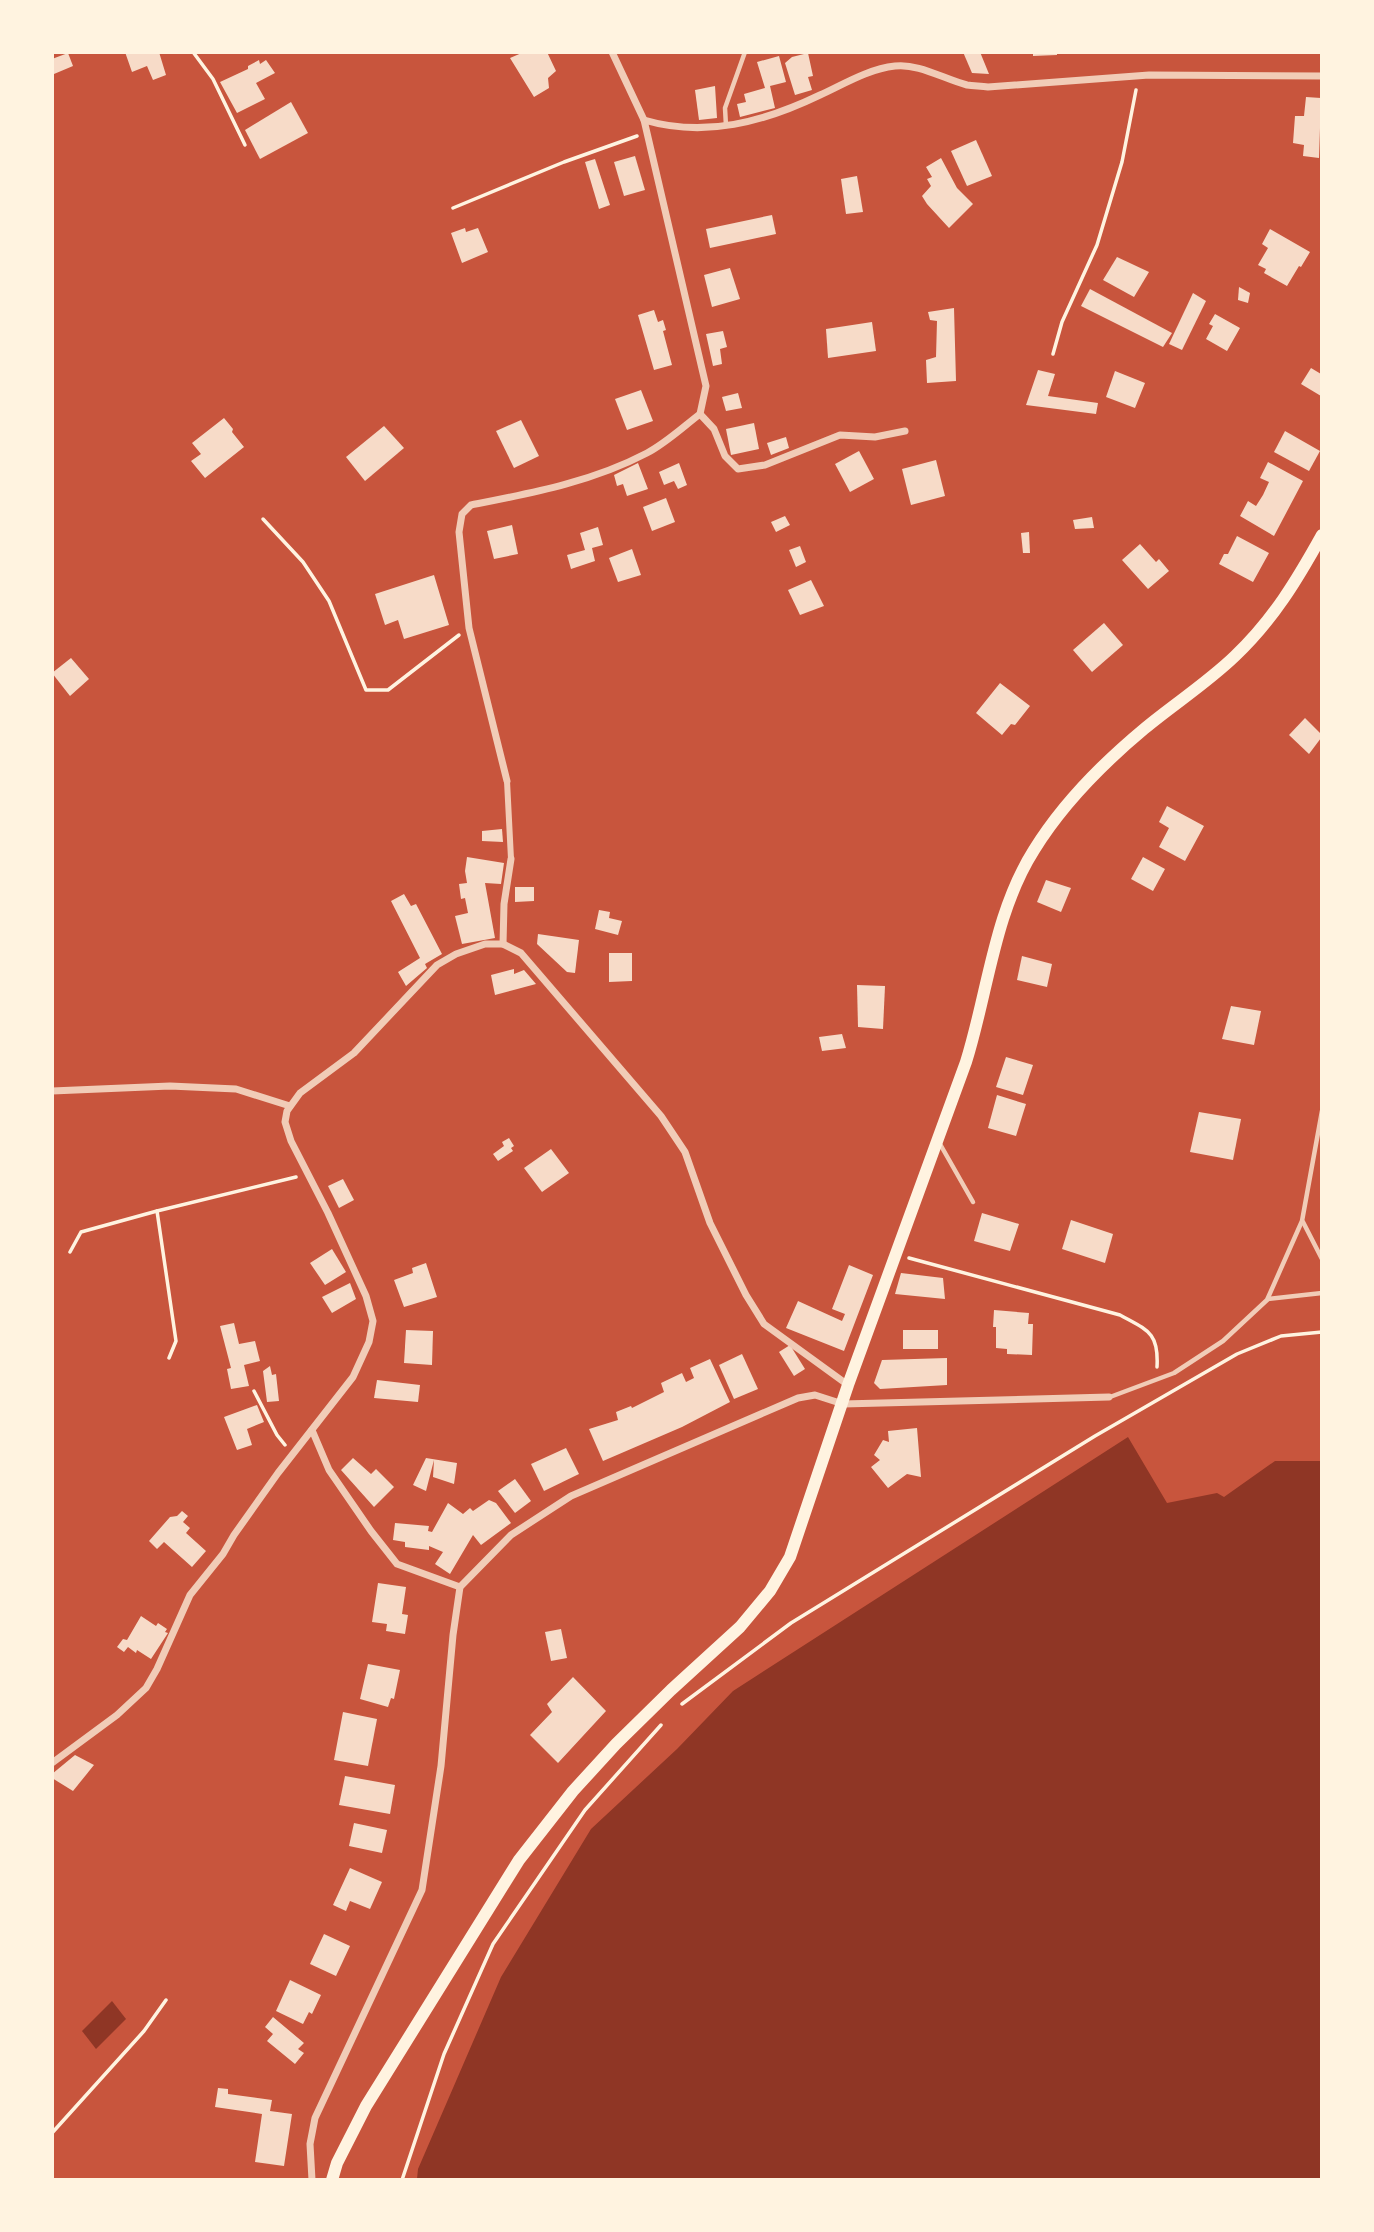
<svg xmlns="http://www.w3.org/2000/svg" width="1374" height="2232" viewBox="0 0 1374 2232" font-family="'Sofia Sans Condensed',sans-serif">
<style>
.water{fill:#8f3625}
.building{fill:#f7dbc8}
.lines{fill:none;stroke-linecap:round;stroke-linejoin:round}
.path{stroke:#fff3e0;stroke-width:3.5}
.service{stroke:#f1ccb7;stroke-width:4.5}
.pedestrian{stroke:#f1ccb7;stroke-width:6}
.minor{stroke:#f1ccb7;stroke-width:7}
.secondary{stroke:#fff3e0;stroke-width:12}
</style>
<rect width="100%" height="100%" fill="#c8553d"/>
<g class="water">
<polygon points="1128,1437 1167,1503 1217,1493 1224,1497 1275,1461 1321,1461 1321,2179 417,2179 418,2169 501,1977 591,1829 677,1749 733,1691"/>
<polygon points="112,2001 126,2019 96,2049 82,2031"/>
</g>
<g class="building">
<polygon points="125,52 159,52 166,75 153,80 147,66 132,72"/>
<polygon points="524,52 547,52 556,71 548,78 549,88 534,97 510,58"/>
<polygon points="963,52 980,52 989,74 972,73"/>
<polygon points="1033,52 1057,52 1057,55 1033,56"/>
<polygon points="68,53 73,66 54,74 52,59"/>
<polygon points="808,53 813,76 808,77 812,90 795,95 785,63 792,57"/>
<polygon points="779,56 786,82 770,86 775,108 740,117 737,104 746,102 744,94 765,88 757,62"/>
<polygon points="259,60 260,64 266,60 275,73 256,83 265,99 237,113 220,82 248,69 248,66"/>
<polygon points="715,86 717,118 699,120 695,90"/>
<polygon points="1306,97 1321,98 1319,158 1303,156 1304,145 1293,143 1295,116 1304,116"/>
<polygon points="291,102 308,133 260,159 245,130"/>
<polygon points="976,140 992,176 967,186 951,151"/>
<polygon points="635,156 645,190 624,196 614,162"/>
<polygon points="941,158 957,188 973,204 949,228 927,204 922,196 931,186 927,179 932,177 926,167"/>
<polygon points="595,159 610,205 599,209 585,162"/>
<polygon points="857,176 863,212 846,214 841,179"/>
<polygon points="772,215 776,234 710,248 706,229"/>
<polygon points="465,228 466,232 478,228 488,252 462,263 451,233"/>
<polygon points="1270,229 1310,252 1301,267 1299,266 1287,286 1264,273 1266,269 1258,265 1268,248 1262,244"/>
<polygon points="1117,257 1149,272 1134,297 1103,280"/>
<polygon points="730,268 740,299 712,307 704,275"/>
<polygon points="1239,287 1250,293 1248,303 1238,300"/>
<polygon points="1090,289 1172,333 1163,347 1081,306"/>
<polygon points="1193,293 1206,301 1182,350 1169,344"/>
<polygon points="954,308 956,381 927,383 926,360 936,357 937,321 930,320 928,312"/>
<polygon points="654,310 658,322 663,320 666,330 663,331 672,365 654,370 638,315"/>
<polygon points="1215,314 1240,328 1227,351 1206,339 1213,326 1209,324"/>
<polygon points="872,322 876,351 828,358 826,329"/>
<polygon points="723,331 727,347 720,349 722,364 713,366 706,334"/>
<polygon points="1311,368 1321,374 1321,396 1301,384"/>
<polygon points="1038,370 1055,374 1048,396 1098,403 1096,414 1026,405"/>
<polygon points="1115,371 1145,383 1135,408 1106,397"/>
<polygon points="641,390 653,421 627,430 615,399"/>
<polygon points="738,393 742,408 726,411 722,397"/>
<polygon points="224,418 233,429 232,432 244,447 205,478 191,461 201,454 192,443"/>
<polygon points="521,420 539,456 514,468 496,431"/>
<polygon points="754,423 759,449 731,455 726,429"/>
<polygon points="384,426 404,448 365,481 346,457"/>
<polygon points="1285,431 1320,451 1309,471 1274,452"/>
<polygon points="786,437 789,448 771,455 767,443"/>
<polygon points="859,451 874,479 850,492 835,464"/>
<polygon points="936,460 945,496 911,505 902,469"/>
<polygon points="1268,462 1303,481 1274,536 1240,516 1248,501 1256,506 1263,495 1269,482 1260,478"/>
<polygon points="638,463 648,489 627,496 623,484 617,486 614,475"/>
<polygon points="679,463 687,485 678,489 674,481 664,485 659,472"/>
<polygon points="666,498 675,522 652,531 643,507"/>
<polygon points="785,516 790,525 776,532 771,522"/>
<polygon points="1092,517 1094,528 1075,529 1073,520"/>
<polygon points="512,525 518,554 494,559 487,531"/>
<polygon points="598,527 603,545 592,548 595,561 571,569 567,555 585,550 580,533"/>
<polygon points="1029,532 1030,553 1023,553 1021,533"/>
<polygon points="1237,536 1269,553 1253,582 1219,564 1224,554 1228,554"/>
<polygon points="1140,544 1156,562 1159,559 1169,571 1148,589 1122,560"/>
<polygon points="800,546 806,562 796,567 789,550"/>
<polygon points="632,549 641,575 618,582 609,558"/>
<polygon points="434,575 449,625 404,639 398,620 385,625 375,594"/>
<polygon points="811,580 824,606 800,615 788,590"/>
<polygon points="1104,623 1123,645 1092,672 1073,650"/>
<polygon points="71,658 89,679 70,696 52,673"/>
<polygon points="1000,683 1030,706 1015,725 1011,724 1002,735 976,713"/>
<polygon points="1305,718 1321,734 1321,738 1309,754 1289,735"/>
<polygon points="1167,806 1204,826 1185,861 1159,847 1169,828 1159,822"/>
<polygon points="502,829 503,842 482,841 482,831"/>
<polygon points="467,857 504,863 501,884 485,883 495,938 462,944 455,916 468,913 465,898 461,899 459,884 467,883 465,871"/>
<polygon points="1143,857 1165,869 1153,891 1131,879"/>
<polygon points="1046,880 1071,888 1061,912 1037,902"/>
<polygon points="515,887 534,887 534,901 515,902"/>
<polygon points="404,894 411,906 416,904 442,954 425,964 427,968 406,986 398,972 420,958 391,901"/>
<polygon points="599,910 610,912 609,918 622,921 618,935 595,929"/>
<polygon points="538,934 579,940 575,973 567,972 537,944"/>
<polygon points="609,953 632,953 632,981 609,982"/>
<polygon points="1022,956 1052,964 1047,987 1017,980"/>
<polygon points="514,969 514,974 524,970 536,984 495,995 491,975"/>
<polygon points="857,985 885,986 883,1029 858,1027"/>
<polygon points="1231,1006 1261,1011 1254,1045 1222,1039"/>
<polygon points="842,1034 846,1048 822,1051 819,1037"/>
<polygon points="1006,1057 1033,1065 1023,1095 996,1087"/>
<polygon points="997,1095 1026,1104 1016,1136 988,1128"/>
<polygon points="1199,1112 1241,1119 1233,1160 1190,1152"/>
<polygon points="509,1138 514,1146 511,1148 513,1151 498,1161 493,1154 504,1146 502,1142"/>
<polygon points="551,1149 569,1173 542,1192 524,1168"/>
<polygon points="343,1179 354,1200 339,1208 328,1186"/>
<polygon points="982,1213 1019,1224 1010,1251 974,1241"/>
<polygon points="1071,1220 1113,1234 1105,1263 1062,1249"/>
<polygon points="332,1249 346,1272 325,1285 310,1263"/>
<polygon points="426,1263 437,1297 404,1307 394,1280 413,1273 412,1268"/>
<polygon points="849,1265 873,1275 844,1351 786,1328 798,1301 842,1321 845,1314 832,1309"/>
<polygon points="901,1273 943,1278 945,1299 895,1294"/>
<polygon points="350,1283 356,1299 332,1313 322,1297"/>
<polygon points="994,1310 1029,1313 1028,1324 1033,1324 1032,1355 1007,1354 1007,1349 996,1348 996,1327 993,1327"/>
<polygon points="234,1323 239,1344 255,1341 260,1361 244,1365 249,1386 231,1389 227,1369 231,1368 220,1326"/>
<polygon points="406,1330 433,1331 432,1365 404,1363"/>
<rect x="903" y="1330" width="35" height="19"/>
<polygon points="790,1345 805,1369 794,1376 779,1352"/>
<polygon points="742,1354 758,1389 734,1399 719,1365"/>
<polygon points="947,1358 947,1385 880,1389 874,1383 882,1360"/>
<polygon points="710,1359 730,1402 682,1427 603,1461 589,1429 618,1420 616,1412 631,1406 632,1408 664,1392 661,1383 682,1373 686,1382 694,1378 690,1368"/>
<polygon points="270,1366 272,1375 276,1374 279,1401 267,1402 263,1371"/>
<polygon points="377,1380 420,1385 418,1402 374,1398"/>
<polygon points="257,1405 264,1422 247,1429 252,1445 237,1450 224,1417"/>
<polygon points="917,1428 921,1477 907,1474 888,1488 871,1467 880,1460 874,1455 883,1440 889,1442 888,1431"/>
<polygon points="566,1448 579,1474 544,1491 531,1464"/>
<polygon points="353,1458 371,1474 376,1469 394,1487 374,1507 341,1470"/>
<polygon points="426,1458 457,1463 454,1484 433,1477 434,1460 426,1491 413,1485"/>
<polygon points="515,1479 531,1501 515,1513 498,1491"/>
<polygon points="489,1500 496,1503 511,1523 481,1545 473,1535 450,1574 435,1564 443,1552 429,1546 429,1550 405,1547 405,1542 393,1540 395,1523 429,1526 428,1531 432,1532 448,1503 463,1514 470,1508 473,1511"/>
<polygon points="182,1511 188,1516 183,1522 190,1528 186,1533 206,1551 192,1567 164,1542 157,1549 149,1541 170,1517 177,1516"/>
<polygon points="378,1583 406,1587 402,1614 408,1615 405,1634 386,1631 387,1624 372,1622"/>
<polygon points="141,1616 156,1626 158,1623 167,1629 165,1632 168,1633 151,1659 137,1650 136,1653 128,1647 124,1652 117,1647 123,1639 127,1640"/>
<polygon points="561,1629 567,1658 551,1661 545,1632"/>
<polygon points="368,1664 400,1670 394,1699 391,1698 388,1707 360,1699"/>
<polygon points="573,1677 606,1711 558,1763 530,1735 552,1712 547,1704"/>
<polygon points="343,1712 377,1719 368,1766 334,1760"/>
<polygon points="75,1755 94,1765 73,1791 52,1778 52,1774"/>
<polygon points="345,1776 395,1785 390,1814 339,1805"/>
<polygon points="354,1823 387,1830 382,1853 349,1846"/>
<polygon points="350,1868 382,1882 370,1909 350,1901 346,1911 333,1905"/>
<polygon points="324,1934 350,1946 336,1976 310,1964"/>
<polygon points="290,1980 321,1995 312,2014 309,2012 303,2024 276,2011"/>
<polygon points="273,2017 304,2043 298,2049 304,2053 295,2064 267,2041 273,2034 265,2027"/>
<polygon points="218,2088 228,2089 228,2094 272,2100 270,2111 292,2114 284,2166 255,2162 262,2114 215,2107"/>
</g>
<g class="lines">
<g class="path">
<polyline points="193,52 213,79 245,145"/>
<polyline points="453,208 564,162 637,136"/>
<polyline points="1053,354 1062,322 1097,245 1122,162 1136,90"/>
<polyline points="263,519 303,562 329,601 366,690 388,690 459,635"/>
<polyline points="157,1211 176,1341 169,1358"/>
<polyline points="70,1252 81,1232 157,1211 296,1177"/>
<path d="M909,1258L1120,1315C1147,1330 1159,1332 1157,1367"/>
<polyline points="254,1391 277,1435 285,1445"/>
<polyline points="682,1704 791,1623 1095,1436 1237,1354 1281,1336 1322,1332"/>
<polyline points="52,2133 144,2031 166,2000"/>
<polyline points="402,2180 444,2054 493,1944 585,1810 661,1725"/>
</g>
<g class="service">
<polyline points="726,126 725,108 745,52"/>
<polyline points="940,1144 973,1202"/>
<polyline points="1303,1222 1322,1259"/>
<polyline points="1268,1299 1322,1293"/>
<polyline points="1110,1397 1174,1373 1223,1341 1267,1300 1302,1221 1322,1111"/>
</g>
<polyline class="pedestrian" points="507,781 511,859"/>
<g class="minor">
<polyline points="612,52 644,120"/>
<polyline points="700,414 714,429 725,456 738,469 765,465 840,435 875,437 905,431"/>
<path d="M507,781L469,628L459,532L462,514L471,505C532,493 592,482 647,453C666,443 683,427 700,414L706,386L644,120C705,138 764,122 820,95C844,84 868,69 895,66C918,63 944,79 967,85C974,86 981,86 988,87L1149,75L1322,76"/>
<polyline points="503,944 504,904 511,859"/>
<polyline points="52,1091 170,1086 236,1089 290,1106"/>
<polyline points="312,1430 329,1470 371,1531 397,1564 460,1587"/>
<polyline points="52,1763 117,1715 146,1688 157,1669 190,1595 223,1554 234,1535 278,1473 353,1377 369,1342 373,1321 366,1296 328,1213 291,1141 285,1122 287,1111 300,1093 354,1053 437,965 456,954 485,944 503,944 521,953 661,1116 685,1152 710,1223 746,1295 764,1324 848,1385"/>
<polyline points="312,2180 310,2144 315,2118 422,1890 441,1766 453,1635 460,1587 511,1535 571,1496 798,1398 815,1395 843,1404 1109,1397"/>
</g>
<path class="secondary" d="M332,2180L337,2163L366,2106L519,1860L573,1791L616,1744L671,1690L740,1627L770,1591L790,1557L848,1385L966,1062C988,992 994,913 1034,850C1063,803 1102,764 1144,729C1174,704 1207,683 1235,656C1273,620 1297,580 1322,535"/>
</g>
<rect width="1374" height="2232" fill="none" stroke="#fff3e0" stroke-width="108"/>
</svg>
